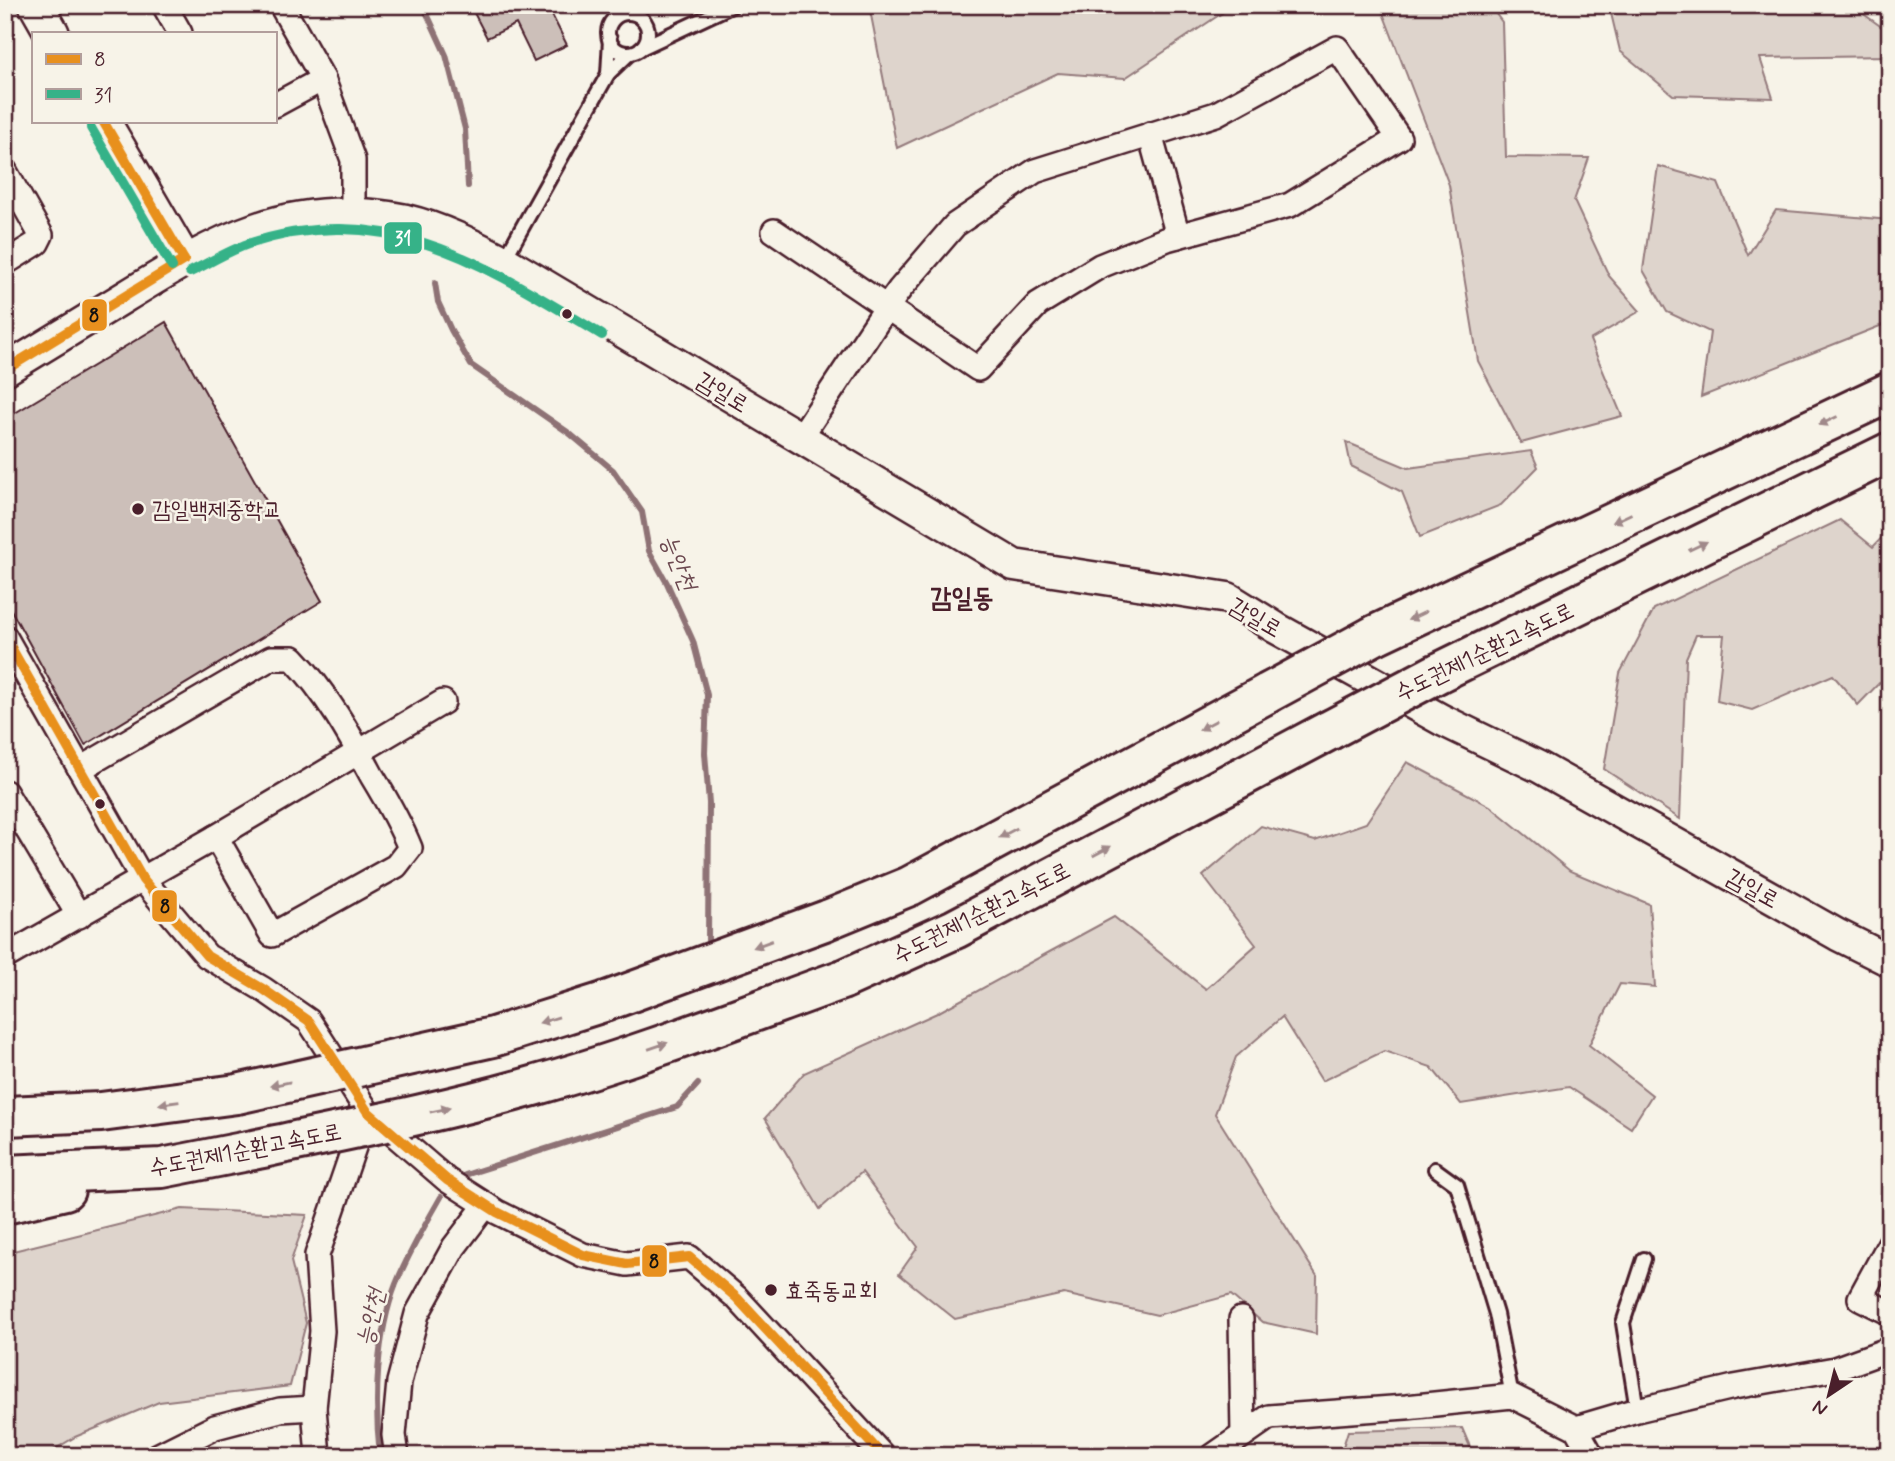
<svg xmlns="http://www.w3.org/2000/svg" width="1895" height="1461" viewBox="0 0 1895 1461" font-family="Mynerve,'Poor Story',sans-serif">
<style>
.green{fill:#ded4cc;stroke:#947a7c;stroke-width:2}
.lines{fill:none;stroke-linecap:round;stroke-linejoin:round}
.stream{stroke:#8e7275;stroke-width:6}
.building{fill:#ccbfb9;stroke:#4a1f2b;stroke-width:2}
.service-casing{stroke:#4a1f2b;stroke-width:18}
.minor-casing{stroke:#4a1f2b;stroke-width:28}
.tertiary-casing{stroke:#4a1f2b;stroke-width:35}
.secondary-casing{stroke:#4a1f2b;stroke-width:38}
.motorway-casing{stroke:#4a1f2b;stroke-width:44}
.service{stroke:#f7f3e8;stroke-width:12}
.minor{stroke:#f7f3e8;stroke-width:23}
.tertiary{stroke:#f7f3e8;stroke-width:30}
.secondary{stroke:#f7f3e8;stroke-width:33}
.motorway{stroke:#f7f3e8;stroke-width:38}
.motorway-bridge-casing{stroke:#4a1f2b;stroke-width:44;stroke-linecap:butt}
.motorway-bridge{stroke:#f7f3e8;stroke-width:38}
.bus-1-casing{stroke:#f7f3e8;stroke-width:16}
.bus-2-casing{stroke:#f7f3e8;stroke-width:16}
.bus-1{stroke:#e8901e;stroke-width:10}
.bus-2{stroke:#36b288;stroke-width:10}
.oneway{fill:#a0898a}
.bus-dot{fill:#4a1f2b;stroke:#f7f3e8;stroke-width:2.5}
.labels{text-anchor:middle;stroke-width:5;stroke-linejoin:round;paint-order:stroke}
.street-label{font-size:23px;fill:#4a1f2b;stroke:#f7f3e8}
.poi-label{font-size:23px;fill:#4a1f2b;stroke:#f7f3e8;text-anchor:start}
.water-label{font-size:24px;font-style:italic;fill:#6c4950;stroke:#f7f3e8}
.quarter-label{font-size:26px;font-weight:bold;fill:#4a1f2b;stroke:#f7f3e8}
.line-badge{stroke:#f7f3e8;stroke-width:2.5}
.badge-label{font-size:19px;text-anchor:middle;font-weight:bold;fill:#fff}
.pale-badge-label{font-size:19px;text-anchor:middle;font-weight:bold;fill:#111}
</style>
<rect width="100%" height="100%" fill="#f7f3e8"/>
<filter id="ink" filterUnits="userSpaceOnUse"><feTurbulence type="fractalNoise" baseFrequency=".0143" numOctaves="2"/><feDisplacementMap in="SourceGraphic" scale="14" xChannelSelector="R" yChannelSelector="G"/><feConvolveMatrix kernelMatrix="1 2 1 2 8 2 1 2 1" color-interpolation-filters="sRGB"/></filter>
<g filter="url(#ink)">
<g class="green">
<polygon points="869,5 1234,5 1125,78 1058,73 897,148"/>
<polygon points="1373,5 1489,5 1502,22 1506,157 1589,158 1574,201 1609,276 1640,311 1590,340 1622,416 1521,443 1478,361 1449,185 1383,13"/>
<polygon points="1609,5 1851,5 1890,33 1890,56 1760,58 1773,98 1673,95 1620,51"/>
<polygon points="1658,166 1718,183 1748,255 1776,210 1890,220 1890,322 1701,397 1710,332 1667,312 1643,270"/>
<polygon points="1346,442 1408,468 1531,451 1538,467 1501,505 1420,537 1402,492 1351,466"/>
<polygon points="1840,520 1873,547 1890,529 1890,678 1886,676 1858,705 1833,675 1752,710 1717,701 1724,635 1696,635 1686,658 1680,819 1604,769 1620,673 1654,609"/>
<polygon points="1407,762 1490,806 1570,871 1649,904 1655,987 1620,984 1589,1045 1652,1095 1631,1128 1569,1087 1461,1104 1431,1067 1384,1051 1322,1081 1282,1017 1236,1057 1215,1114 1317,1276 1316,1334 1262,1322 1231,1295 1157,1315 1064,1294 955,1319 899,1274 918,1247 862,1172 820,1209 765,1118 804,1073 937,1013 1114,917 1206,989 1256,945 1203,876 1261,826 1315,841 1366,823"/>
<polygon points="182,1209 307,1215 291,1261 306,1323 290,1386 159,1402 75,1437 44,1456 5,1456 5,1253"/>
<polygon points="1462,1428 1474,1456 1340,1456 1348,1431"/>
</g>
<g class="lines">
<g class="stream">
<polyline points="423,5 446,55 465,129 468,186"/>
<polyline points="435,283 438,302 451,330 471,365 569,433 613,470 642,512 649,551 667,583 693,641 707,695 705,753 709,803 708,940"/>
<polyline points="465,1175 677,1107 698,1084"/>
<path d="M380,1456C374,1402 376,1335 396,1284C408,1254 425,1225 441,1197"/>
</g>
</g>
<g class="building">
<polygon points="484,5 547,5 567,45 534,61 516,24 487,38 473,11"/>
<polygon points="166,322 322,601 85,745 5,599 5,419"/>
</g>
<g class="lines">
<defs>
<g id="service">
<circle cx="628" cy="33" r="20"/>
<polyline points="641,48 733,5"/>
<polyline points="608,74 610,39"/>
<polyline points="504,260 608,74 630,53"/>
<polyline points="1435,1169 1457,1185 1496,1314 1512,1396"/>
<polyline points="1637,1410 1623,1323 1644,1259"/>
</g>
<g id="minor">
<polyline points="164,5 180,33"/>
<polyline points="323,79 353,160 353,213"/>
<polyline points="275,105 323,79 281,5"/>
<polyline points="1150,134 1178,236"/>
<polyline points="5,171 41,235 37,243 5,263"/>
<polyline points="774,231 978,369 1038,304 1100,266 1167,239 1290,205 1399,138 1337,48 1216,114 1035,171 955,225 900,289 887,307 800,438"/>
<polyline points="5,637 143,880 207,956 263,989 309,1021 367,1111 447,1180 497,1212 583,1255 627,1264 689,1257 737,1298 883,1456"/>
<path d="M80,769L271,658H293C326,692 350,735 372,776C386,799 400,823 410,848L396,866L272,935L216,837"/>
<polyline points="5,792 79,916"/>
<polyline points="5,957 216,837 443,702"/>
<polyline points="1890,1243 1860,1298 1890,1313"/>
<polyline points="1241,1319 1243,1435"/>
<polyline points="1576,1428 1637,1410 1734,1387 1835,1369 1890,1349"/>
<polyline points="157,1456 215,1427 280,1410 314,1408"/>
<polyline points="318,1456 314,1408 322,1331 317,1255 363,1121"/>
<polyline points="397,1456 394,1435 399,1382 417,1314 454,1247 486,1205"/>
<polyline points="1213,1456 1269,1417 1406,1407 1512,1396 1576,1428 1592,1456"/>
</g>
<path id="tertiary" d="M5,370C44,346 84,322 123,298C217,240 291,196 406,220C440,228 473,245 504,261L1014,565L1228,598L1276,628L1442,720L1539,767L1838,935L1890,961"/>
<g id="secondary">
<polyline points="36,5 52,33"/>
<polyline points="103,121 184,260"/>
</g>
<g id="motorway">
<polyline points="1375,635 1890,392"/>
<polyline points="1438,673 1890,452"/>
<polyline points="827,920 910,886 1268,693"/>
<polyline points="844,979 955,929 1330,730"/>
<polyline points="5,1116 101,1112 237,1094"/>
<polyline points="5,1175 162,1168 253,1150"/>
<polyline points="5,1204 65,1190"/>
</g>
</defs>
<use href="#service" class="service-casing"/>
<use href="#minor" class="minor-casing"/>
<use href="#tertiary" class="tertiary-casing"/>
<use href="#secondary" class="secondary-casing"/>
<use href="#motorway" class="motorway-casing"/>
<use href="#service" class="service"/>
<use href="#minor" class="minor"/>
<use href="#tertiary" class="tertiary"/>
<use href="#secondary" class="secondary"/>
<use href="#motorway" class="motorway"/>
<defs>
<g id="motorway-bridge">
<polyline points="1268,693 1375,635"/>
<polyline points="1330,730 1438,673"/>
<polyline points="237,1094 493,1037 604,1002 827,920"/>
<path d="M253,1150C347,1130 441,1112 533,1086C638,1057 741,1016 844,979"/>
</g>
</defs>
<use href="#motorway-bridge" class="motorway-bridge-casing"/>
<use href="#motorway-bridge" class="motorway-bridge"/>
<defs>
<g id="bus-1">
<polyline points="103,121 184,260"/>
<polyline points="5,370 184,260"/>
<polyline points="5,637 143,880 207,956 263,989 309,1021 367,1111 447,1180 497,1212 583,1255 627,1264 689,1257 737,1298 883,1456"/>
</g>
<g id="bus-2">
<polyline points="91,128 172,267"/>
<path d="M190,272C209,263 228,251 248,244C387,198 487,266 602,335"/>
</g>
</defs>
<use href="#bus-1" class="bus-1-casing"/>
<use href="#bus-2" class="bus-2-casing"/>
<use href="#bus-1" class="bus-1"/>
<use href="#bus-2" class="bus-2"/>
</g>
<defs><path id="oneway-solid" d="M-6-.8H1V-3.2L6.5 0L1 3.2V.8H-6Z" transform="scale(1.75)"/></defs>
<g class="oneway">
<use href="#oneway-solid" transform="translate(1828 421) rotate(155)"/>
<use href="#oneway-solid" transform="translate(1622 518) rotate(155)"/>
<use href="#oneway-solid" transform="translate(1698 546) rotate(-26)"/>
<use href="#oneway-solid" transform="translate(1417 616) rotate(155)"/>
<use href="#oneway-solid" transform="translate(1208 725) rotate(152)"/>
<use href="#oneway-solid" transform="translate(1008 833) rotate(152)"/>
<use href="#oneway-solid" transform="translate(1102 851) rotate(-28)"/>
<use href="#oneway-solid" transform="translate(763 944) rotate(160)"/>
<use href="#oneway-solid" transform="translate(549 1020) rotate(163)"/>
<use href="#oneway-solid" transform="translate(658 1046) rotate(-19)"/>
<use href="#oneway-solid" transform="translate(280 1084) rotate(168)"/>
<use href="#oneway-solid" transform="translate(169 1103) rotate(172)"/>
<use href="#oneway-solid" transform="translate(440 1110) rotate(-12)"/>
</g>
</g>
<g class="bus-dot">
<circle cx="567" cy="314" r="6"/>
<circle cx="138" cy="509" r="7"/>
<circle cx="100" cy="804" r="6"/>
<circle cx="771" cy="1290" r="7"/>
</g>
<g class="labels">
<g class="street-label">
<text transform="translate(723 392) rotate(31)" y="8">감일로</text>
<text transform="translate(1256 617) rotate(30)" y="8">감일로</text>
<text transform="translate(1484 651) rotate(-26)" y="8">수도권제1순환고속도로</text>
<text transform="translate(1753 888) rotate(29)" y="8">감일로</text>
<text transform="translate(981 912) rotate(-27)" y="8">수도권제1순환고속도로</text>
<text transform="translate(245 1149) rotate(-11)" y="8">수도권제1순환고속도로</text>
</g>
<g class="poi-label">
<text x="152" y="517">감일백제중학교</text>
<text x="785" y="1298">효죽동교회</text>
</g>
<g class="water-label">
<text transform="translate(679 562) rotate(68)" y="8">능안천</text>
<text transform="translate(370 1317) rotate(-77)" y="8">능안천</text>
</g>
<g class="quarter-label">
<text x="962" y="606">감일동</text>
</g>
</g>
<g class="line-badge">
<rect x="383" y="221" width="40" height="34" rx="7" fill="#36b288"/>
<rect x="81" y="298" width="27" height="34" rx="7" fill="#e8901e"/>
<rect x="151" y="889" width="27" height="34" rx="7" fill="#e8901e"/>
<rect x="641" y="1244" width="27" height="34" rx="7" fill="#e8901e"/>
</g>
<g class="badge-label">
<text x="403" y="245">31</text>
</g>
<g class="pale-badge-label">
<text x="94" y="322">8</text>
<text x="165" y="913">8</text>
<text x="654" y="1268">8</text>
</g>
<rect width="1895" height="1461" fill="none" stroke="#f7f3e8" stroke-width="28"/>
<rect x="14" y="14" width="1867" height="1433" fill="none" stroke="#4a1f2b" stroke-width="2.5" filter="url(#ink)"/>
<rect x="32" y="32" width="245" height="91" fill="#f7f3e8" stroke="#b29e9c" stroke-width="2"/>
<rect x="46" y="54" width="35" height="10" fill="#e8901e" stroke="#b29e9c" stroke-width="2"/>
<text x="94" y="66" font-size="21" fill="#4a1f2b">8</text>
<rect x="46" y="89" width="35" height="10" fill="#36b288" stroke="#b29e9c" stroke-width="2"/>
<text x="94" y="102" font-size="21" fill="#4a1f2b">31</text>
<g transform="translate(1829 1395) rotate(215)" stroke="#f7f3e8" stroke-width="5" paint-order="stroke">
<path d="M0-5L12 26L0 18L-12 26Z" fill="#4a1f2b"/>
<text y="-10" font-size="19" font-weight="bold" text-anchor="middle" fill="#4a1f2b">N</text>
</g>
</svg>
